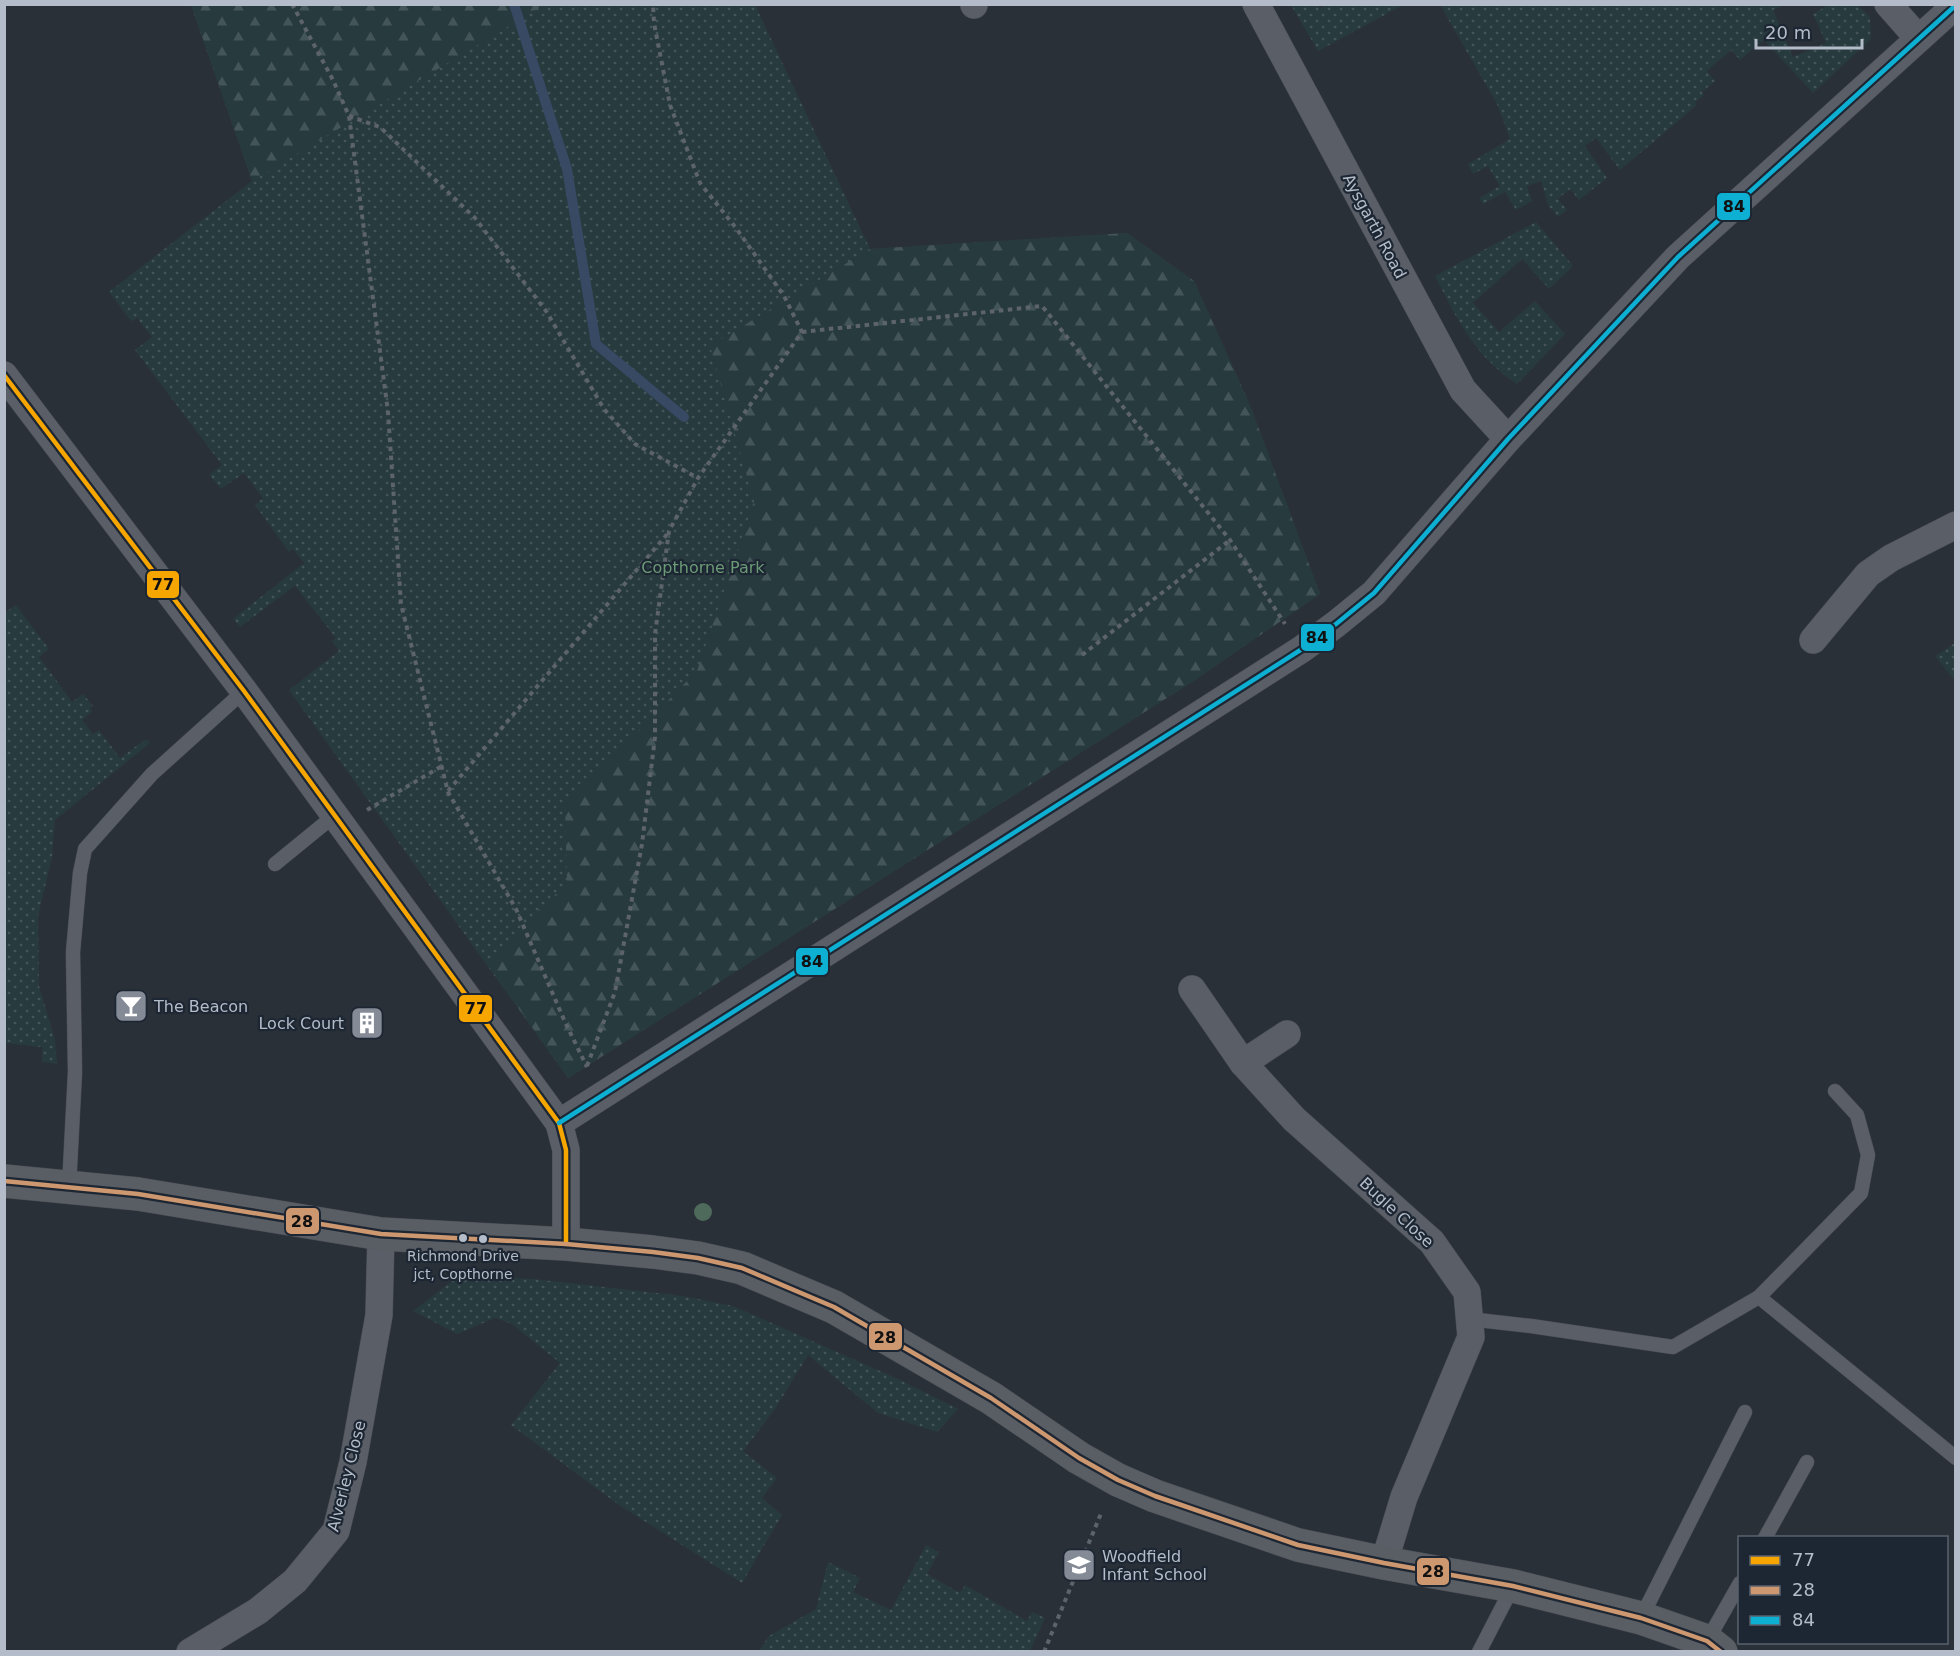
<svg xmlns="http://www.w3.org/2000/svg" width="1960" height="1656" viewBox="0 0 1960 1656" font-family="'DejaVu Sans',sans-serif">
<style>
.green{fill:url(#green-dots)}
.forest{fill:url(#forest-firs)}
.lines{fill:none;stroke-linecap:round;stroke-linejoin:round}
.stream{stroke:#384963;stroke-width:10}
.lane-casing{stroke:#484c53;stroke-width:15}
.street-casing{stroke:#484c53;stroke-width:28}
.secondary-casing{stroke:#484c53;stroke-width:34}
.path{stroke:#5d636a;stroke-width:4;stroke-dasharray:4.5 4.5;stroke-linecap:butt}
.lane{stroke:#5a5e66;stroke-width:14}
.street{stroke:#5a5e66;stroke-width:27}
.secondary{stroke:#595d64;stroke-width:33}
.bus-1-casing{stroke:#1d2633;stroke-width:9}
.bus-2-casing{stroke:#1d2633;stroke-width:9}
.bus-3-casing{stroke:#1d2633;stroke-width:9}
.bus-1{stroke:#f7a600;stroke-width:4.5}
.bus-2{stroke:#cd976f;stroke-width:4.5}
.bus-3{stroke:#0dafd3;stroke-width:4.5}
.tree{fill:#4e6a5a}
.bus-dot{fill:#b4bcc9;stroke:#1d2633;stroke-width:2}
.labels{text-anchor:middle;stroke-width:4.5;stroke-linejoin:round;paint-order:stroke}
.bus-label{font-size:14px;fill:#b4bcc9;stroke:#1d2633}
.street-label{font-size:16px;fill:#b4bcc9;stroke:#1d2633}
.park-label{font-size:16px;fill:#6b9a76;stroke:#1d2633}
.poi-label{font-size:16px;fill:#b4bcc9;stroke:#1d2633;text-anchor:start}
.line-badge{stroke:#1d2633;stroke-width:2}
.pale-badge-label{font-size:16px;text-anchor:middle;font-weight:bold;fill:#111}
</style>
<defs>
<pattern id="green-dots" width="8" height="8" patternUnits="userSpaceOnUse" patternTransform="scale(1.5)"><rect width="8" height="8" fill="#273a3e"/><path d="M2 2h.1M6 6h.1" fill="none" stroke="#445559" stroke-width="1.8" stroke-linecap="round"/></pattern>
<pattern id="forest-firs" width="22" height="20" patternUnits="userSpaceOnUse" patternTransform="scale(1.5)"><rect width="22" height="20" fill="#273a3e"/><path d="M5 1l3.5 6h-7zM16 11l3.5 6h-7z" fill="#445559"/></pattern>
</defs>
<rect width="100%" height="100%" fill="#2a3038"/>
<g class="green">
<polygon points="191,5 755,5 870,249 1127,233 1194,281 1250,405 1320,594 1192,682 568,1078 289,690 339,651 332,641 336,638 295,586 298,583 240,627 233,619 304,563 293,549 289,552 255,505 263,498 244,473 221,489 209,475 222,465 135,350 152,337 137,318 131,321 109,292 252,181"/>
<polygon points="1326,5 1326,4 1403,5 1318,51 1291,5 1318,5 1320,8"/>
<polygon points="1440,5 1779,5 1780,7 1773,10 1793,57 1826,43 1813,14 1828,5 1857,5 1870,17 1871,39 1813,93 1764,40 1740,60 1731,50 1707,71 1715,81 1702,92 1704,95 1695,102 1697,105 1620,170 1596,138 1585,146 1607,178 1579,200 1570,189 1558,199 1567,210 1558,217 1548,205 1541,181 1527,186 1532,201 1516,210 1505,192 1483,204 1479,198 1500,186 1488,166 1473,174 1468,164 1510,139 1497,104"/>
<path d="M1536,222L1573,266L1549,289L1522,259L1473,303L1499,332L1535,301L1565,334L1517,384C1474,355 1458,321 1435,276Z"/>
<polygon points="16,605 49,649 39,657 72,702 83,694 93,706 90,708 92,712 82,720 93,734 99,730 120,758 146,739 150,743 55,820 52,857 38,916 39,986 55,1040 57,1064 42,1062 42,1047 5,1043 4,613"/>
<polygon points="1955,643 1955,681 1935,656"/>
<polygon points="460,1275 533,1279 683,1296 733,1306 898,1379 958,1409 937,1432 878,1413 808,1355 775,1409 743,1451 777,1478 762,1498 782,1515 742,1583 619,1505 511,1425 560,1363 512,1324 495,1318 457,1334 413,1311"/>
<polygon points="926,1545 939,1552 927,1574 960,1593 965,1585 1027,1621 1032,1612 1045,1618 1030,1651 759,1651 769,1636 816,1609 828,1562 860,1578 853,1592 891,1610"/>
</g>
<g class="forest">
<polygon points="191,4 544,4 544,5 252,181"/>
<polygon points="1127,233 1194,281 1250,405 1320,594 1192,682 568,1078 486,962 567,883 565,805 697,671 754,501 710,346 870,249"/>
</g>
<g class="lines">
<polyline class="stream" points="514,4 567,169 596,344 684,417"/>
<defs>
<g id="lane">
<polyline points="275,864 335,815"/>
<polyline points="69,1187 75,1072 73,952 80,873 85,849 152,774 244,691"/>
<polyline points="1759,1297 1956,1458"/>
<polyline points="1469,1319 1531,1326 1673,1347 1759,1297 1861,1193 1868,1155 1857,1115 1835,1091"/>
<polyline points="1765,1538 1807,1462"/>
<polyline points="1641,1618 1745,1412"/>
<polyline points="1707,1641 1740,1583"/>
<polyline points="1479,1652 1513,1586"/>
</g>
<g id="street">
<polyline points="1256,4 1463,390 1508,439"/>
<polyline points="1888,4 1918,38"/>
<polyline points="974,5 974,4"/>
<polyline points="4,375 244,691 559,1123 566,1150 566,1244"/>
<polyline points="1813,640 1868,574 1891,558 1956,525"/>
<polyline points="1192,989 1243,1063 1294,1119 1432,1242 1467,1292 1471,1337 1404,1497 1384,1563"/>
<polyline points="1243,1063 1287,1034"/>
<polyline points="559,1123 1302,649 1336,624 1374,593 1508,439 1678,257 1956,5"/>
<polyline points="190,1652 258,1611 295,1581 336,1531 353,1462 379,1315 381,1234"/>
</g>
<polyline id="secondary" points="4,1181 138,1194 381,1234 566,1244 653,1252 698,1258 742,1268 834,1307 991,1398 1079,1458 1118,1480 1155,1496 1298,1545 1384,1563 1513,1586 1641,1618 1707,1641 1721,1652"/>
</defs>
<use href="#lane" class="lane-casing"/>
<use href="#street" class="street-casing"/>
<use href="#secondary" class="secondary-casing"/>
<g class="path">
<polyline points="292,4 333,80 349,116 388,412 401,604 448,792 516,909 565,1022 587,1067"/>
<polyline points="349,116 380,127 475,218 546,311 604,409 635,444 698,478"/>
<polyline points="802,332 1042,306 1230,540 1285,624"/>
<polyline points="1082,655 1230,540"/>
<polyline points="448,791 669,532"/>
<polyline points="367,810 442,766"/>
<polyline points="587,1066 615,992 642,844 655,737 655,634 669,531 698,478 802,332 784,296 736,228 700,183 670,105 654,23 653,4"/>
<polyline points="1044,1652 1102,1511"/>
</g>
<use href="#lane" class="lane"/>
<use href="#street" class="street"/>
<use href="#secondary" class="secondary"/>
<defs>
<polyline id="bus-1" points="4,375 244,691 559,1123 566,1150 566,1244"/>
<polyline id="bus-2" points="4,1181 138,1194 381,1234 566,1244 653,1252 698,1258 742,1268 834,1307 991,1398 1079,1458 1118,1480 1155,1496 1298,1545 1384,1563 1513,1586 1641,1618 1707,1641 1721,1652"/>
<polyline id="bus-3" points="559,1123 1302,649 1336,624 1374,593 1508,439 1678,257 1956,5"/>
</defs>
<use href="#bus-1" class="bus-1-casing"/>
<use href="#bus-2" class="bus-2-casing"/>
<use href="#bus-3" class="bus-3-casing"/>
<use href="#bus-1" class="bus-1"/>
<use href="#bus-2" class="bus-2"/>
<use href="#bus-3" class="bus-3"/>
</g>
<circle class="tree" cx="703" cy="1212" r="9"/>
<defs>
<symbol id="bar-square" viewBox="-11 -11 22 22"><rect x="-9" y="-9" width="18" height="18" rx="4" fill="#848b96" stroke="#1d2633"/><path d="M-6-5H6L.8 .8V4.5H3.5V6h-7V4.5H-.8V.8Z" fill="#fff"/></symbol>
<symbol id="building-square" viewBox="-11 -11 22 22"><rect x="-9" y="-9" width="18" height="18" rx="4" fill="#848b96" stroke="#1d2633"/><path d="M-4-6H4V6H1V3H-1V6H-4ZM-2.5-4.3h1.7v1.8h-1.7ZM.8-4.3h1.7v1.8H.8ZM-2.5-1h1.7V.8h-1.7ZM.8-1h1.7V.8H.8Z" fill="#fff"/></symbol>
<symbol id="school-square" viewBox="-11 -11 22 22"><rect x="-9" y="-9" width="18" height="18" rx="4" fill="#848b96" stroke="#1d2633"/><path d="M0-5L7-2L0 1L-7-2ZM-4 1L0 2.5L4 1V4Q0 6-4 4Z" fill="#fff"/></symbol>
</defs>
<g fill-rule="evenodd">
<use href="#bar-square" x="112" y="987" width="38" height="38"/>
<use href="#building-square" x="348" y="1004" width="38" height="38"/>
<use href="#school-square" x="1060" y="1546" width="38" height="38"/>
</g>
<g class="bus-dot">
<circle cx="463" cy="1238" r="5"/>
<circle cx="483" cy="1239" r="5"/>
</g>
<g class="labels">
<g class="bus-label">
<text x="463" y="1261">Richmond Drive<tspan x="463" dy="18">jct, Copthorne</tspan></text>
</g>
<g class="street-label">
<text transform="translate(1375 226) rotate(62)" y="6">Aysgarth Road</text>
<text transform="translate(1397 1212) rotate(43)" y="6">Bugle Close</text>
<text transform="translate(346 1476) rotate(-76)" y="6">Alverley Close</text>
</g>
<g class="park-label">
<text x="703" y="573">Copthorne Park</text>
</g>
<g class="poi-label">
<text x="154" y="1012">The Beacon</text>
<text x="344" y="1029" text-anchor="end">Lock Court</text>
<text x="1102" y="1562">Woodfield<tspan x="1102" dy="18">Infant School</tspan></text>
</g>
</g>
<g class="line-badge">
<rect x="1716" y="192" width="35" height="29" rx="6" fill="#0dafd3"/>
<rect x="146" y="570" width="34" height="29" rx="6" fill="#f7a600"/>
<rect x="1300" y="623" width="35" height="29" rx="6" fill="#0dafd3"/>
<rect x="795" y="947" width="34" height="29" rx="6" fill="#0dafd3"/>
<rect x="458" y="994" width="35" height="29" rx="6" fill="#f7a600"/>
<rect x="285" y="1207" width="35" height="28" rx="6" fill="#cd976f"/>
<rect x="868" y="1322" width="35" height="29" rx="6" fill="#cd976f"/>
<rect x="1416" y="1557" width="34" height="29" rx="6" fill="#cd976f"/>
</g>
<g class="pale-badge-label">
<text x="1734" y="212">84</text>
<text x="163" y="590">77</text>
<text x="1317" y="643">84</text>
<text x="812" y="967">84</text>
<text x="476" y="1014">77</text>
<text x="302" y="1227">28</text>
<text x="885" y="1343">28</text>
<text x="1433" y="1577">28</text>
</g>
<rect width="1960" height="1656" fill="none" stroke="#b4bcc9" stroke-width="12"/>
<rect x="1738" y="1536" width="210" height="108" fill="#1d2633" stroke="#59626f" stroke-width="1.5"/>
<rect x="1750" y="1556" width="30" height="9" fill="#f7a600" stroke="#59626f" stroke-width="1.5"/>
<text x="1792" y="1566" font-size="18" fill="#b4bcc9">77</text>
<rect x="1750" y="1586" width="30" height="9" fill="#cd976f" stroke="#59626f" stroke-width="1.5"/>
<text x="1792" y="1596" font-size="18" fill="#b4bcc9">28</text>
<rect x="1750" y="1616" width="30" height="9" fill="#0dafd3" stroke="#59626f" stroke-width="1.5"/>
<text x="1792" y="1626" font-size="18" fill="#b4bcc9">84</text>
<path d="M1756 39v9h106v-9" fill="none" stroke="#b4bcc9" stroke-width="3"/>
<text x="1765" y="39" font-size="18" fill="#b4bcc9" stroke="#1d2633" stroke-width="4.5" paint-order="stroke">20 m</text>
</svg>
